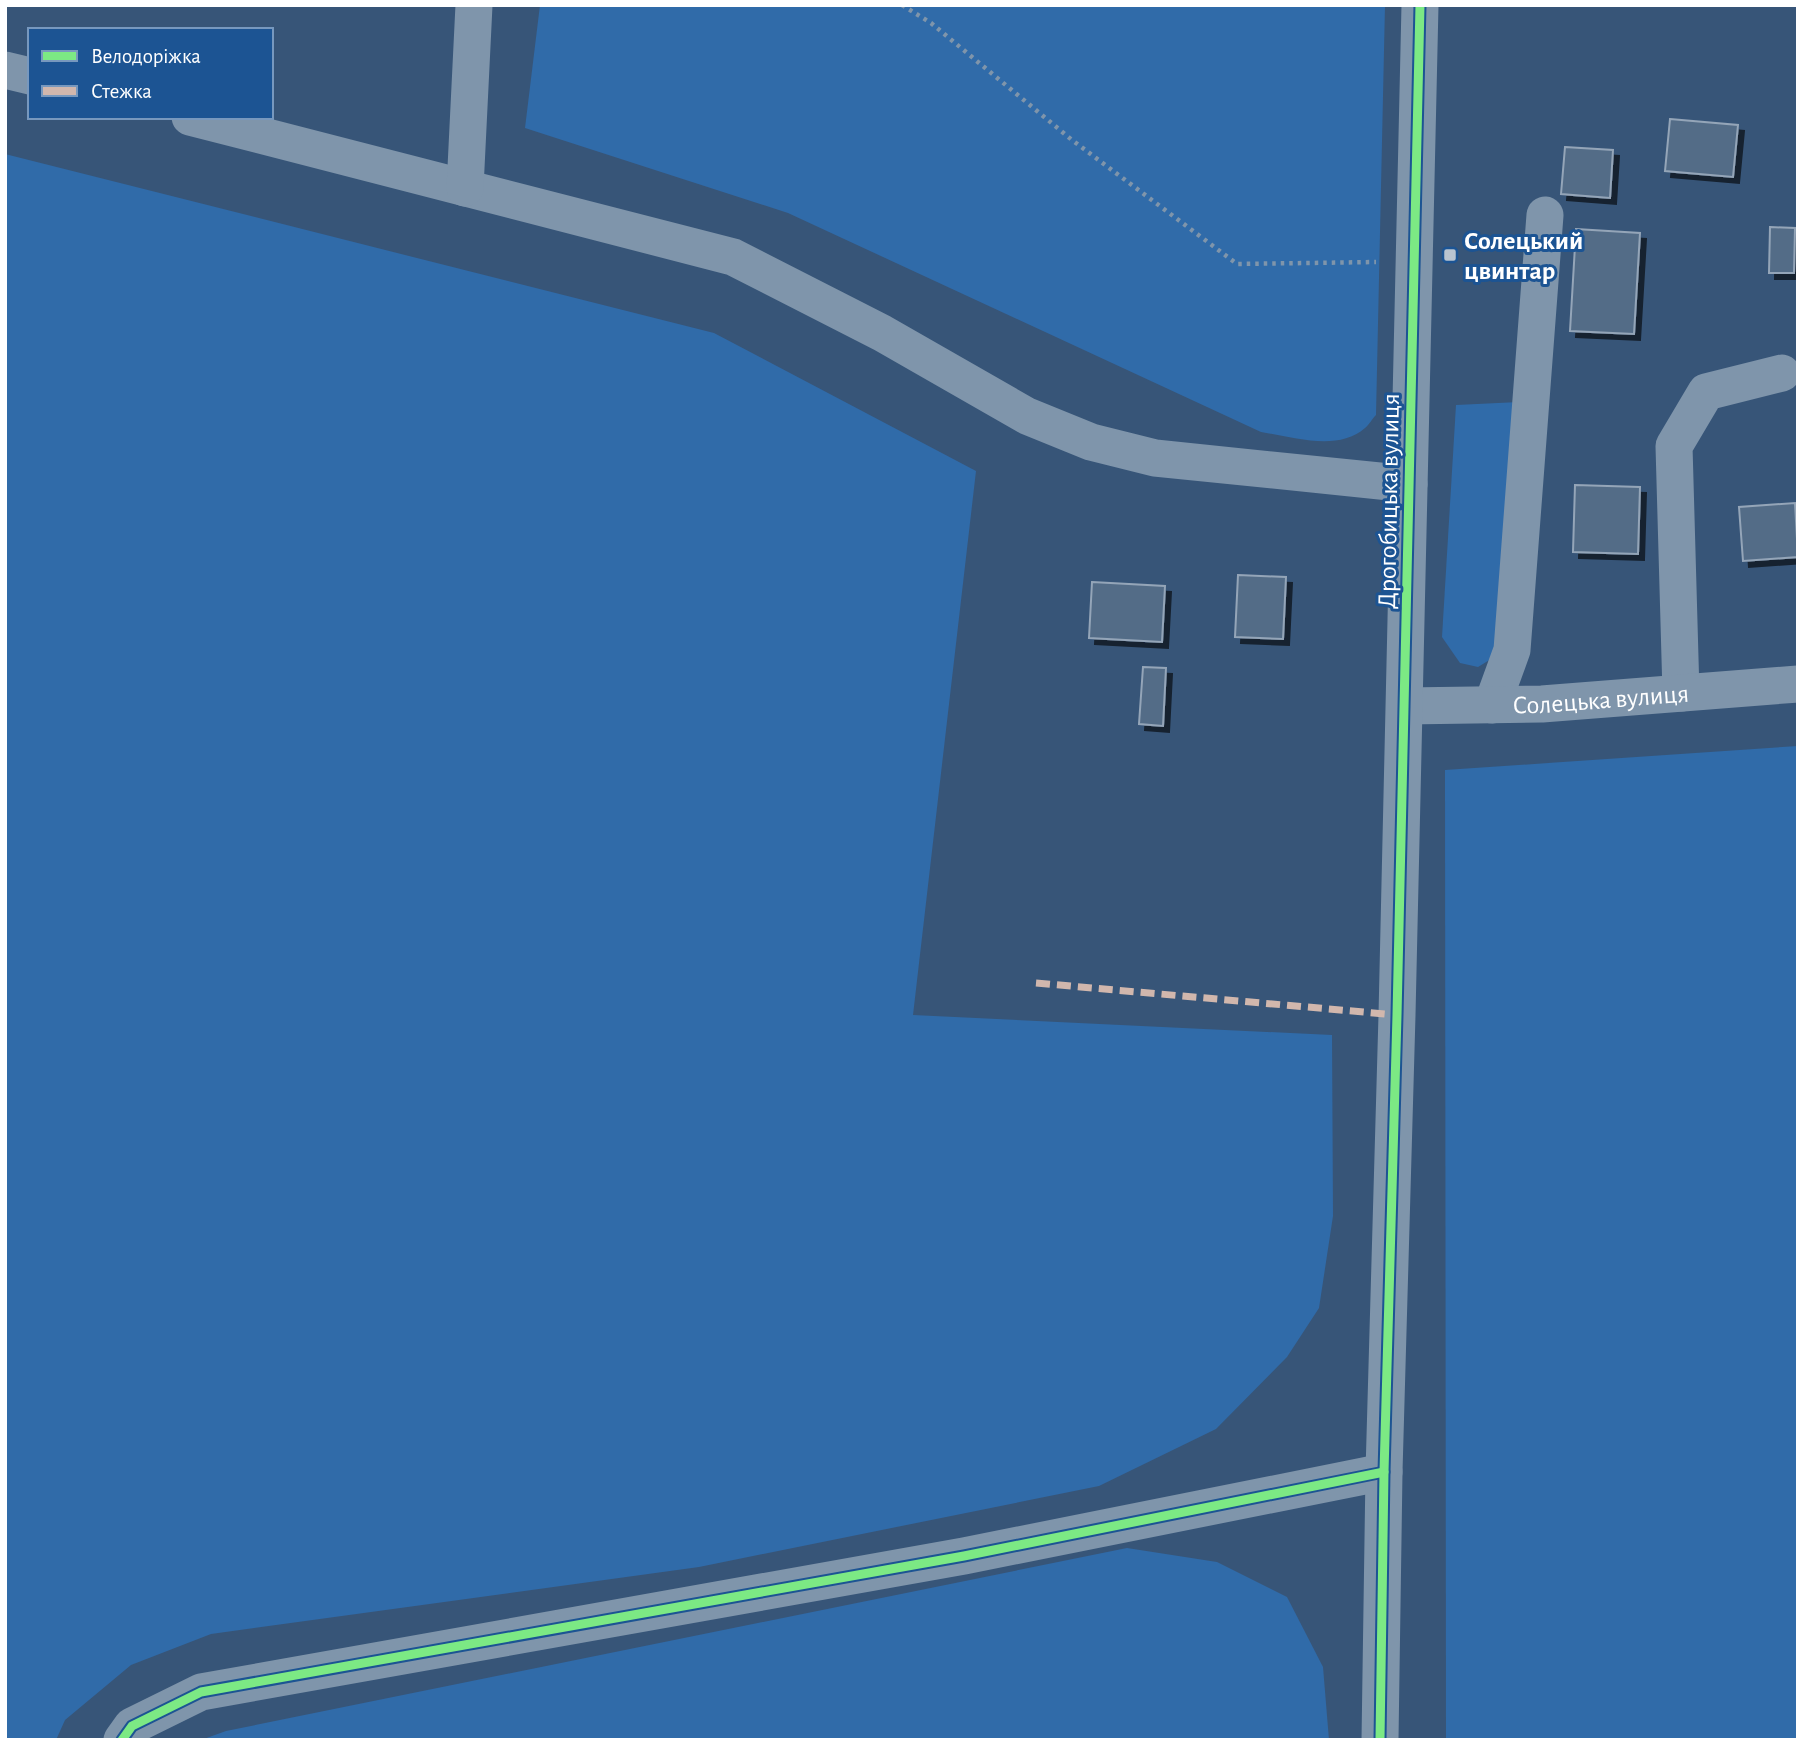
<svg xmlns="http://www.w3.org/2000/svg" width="1803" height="1745" viewBox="0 0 1803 1745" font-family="'Alegreya Sans',sans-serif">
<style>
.green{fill:#306ba9}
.building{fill:#536c87;stroke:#94a5b8;stroke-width:2;filter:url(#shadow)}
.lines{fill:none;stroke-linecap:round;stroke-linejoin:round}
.path{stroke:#7f95ab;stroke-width:4.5;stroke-dasharray:3.5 5;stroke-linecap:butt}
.minor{stroke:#7f95ab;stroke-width:37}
.quiet{stroke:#d1b7ad;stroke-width:7;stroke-dasharray:14 7;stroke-linecap:butt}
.cycleway-casing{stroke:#1c5493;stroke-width:13}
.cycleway{stroke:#7ce984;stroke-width:9}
.poi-dot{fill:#b9c4d0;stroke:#1c5493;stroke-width:2.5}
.labels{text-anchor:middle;stroke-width:6;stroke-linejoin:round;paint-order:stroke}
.poi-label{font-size:26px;font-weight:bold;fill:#fff;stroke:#1c5493;text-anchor:start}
.street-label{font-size:26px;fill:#fff;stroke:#1c5493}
</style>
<defs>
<filter id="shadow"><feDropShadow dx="6" dy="6" stdDeviation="0" flood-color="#0009"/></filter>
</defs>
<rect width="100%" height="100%" fill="#375578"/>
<g class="green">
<path d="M540,5H1385L1376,415C1372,419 1369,425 1365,428C1338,452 1293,437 1261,432L788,213L525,128Z"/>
<polygon points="5,154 714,333 976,471 913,1015 1332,1035 1333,1216 1319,1308 1287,1357 1216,1429 1099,1486 699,1567 211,1634 131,1665 65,1720 56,1740 5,1740"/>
<polygon points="1519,402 1496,656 1478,667 1460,663 1442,637 1456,405"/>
<polygon points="1798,746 1798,1740 1446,1740 1445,770"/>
<polygon points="1127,1548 1217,1562 1287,1597 1323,1667 1329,1740 201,1740 226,1731"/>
</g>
<g class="building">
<polygon points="1670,119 1738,125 1733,177 1665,171"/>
<polygon points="1565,147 1613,150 1610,198 1561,194"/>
<polygon points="1770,227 1795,228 1794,273 1769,273"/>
<polygon points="1576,229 1640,233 1634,334 1570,331"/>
<polygon points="1575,485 1640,487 1638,554 1573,552"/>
<polygon points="1795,503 1798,557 1743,561 1739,507"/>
<polygon points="1238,575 1286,577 1283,639 1235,637"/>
<polygon points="1092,582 1165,586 1162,642 1089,638"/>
<polygon points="1143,667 1166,668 1163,726 1139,724"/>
</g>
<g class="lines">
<polyline class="path" points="902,5 931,23 1072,140 1237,264 1376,262"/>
<g class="minor">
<polyline points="5,70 30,76"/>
<polyline points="190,117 733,257 882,333 1027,416 1091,442 1155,458 1409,484"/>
<polyline points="465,188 474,5"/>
<polyline points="1681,693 1674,446 1706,392 1782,373"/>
<polyline points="1492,705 1512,650 1545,215"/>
<path id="s1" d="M1405,706L1542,704L1798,684"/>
<polyline points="122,1740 132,1726 201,1692 964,1556 1384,1472"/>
<polyline points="1380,1740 1384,1472 1397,1015 1420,5"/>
</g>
<polyline class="quiet" points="1036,983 1397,1015"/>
<defs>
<g id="cycleway">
<polyline points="122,1740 132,1726 201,1692 964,1556 1384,1472"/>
<polyline points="1380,1740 1384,1472 1397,1015 1420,5"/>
</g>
</defs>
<use href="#cycleway" class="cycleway-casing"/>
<use href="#cycleway" class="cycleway"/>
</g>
<rect class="poi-dot" x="1443" y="248" width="14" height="14" rx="3.5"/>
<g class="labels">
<g class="poi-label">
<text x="1464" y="249">Солецький<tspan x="1464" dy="30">цвинтар</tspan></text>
</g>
<g class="street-label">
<text transform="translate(1388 501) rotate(-89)" y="9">Дрогобицька вулиця</text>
<text dy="9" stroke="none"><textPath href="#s1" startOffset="196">Солецька вулиця</textPath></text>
</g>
</g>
<rect width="1803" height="1745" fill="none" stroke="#ffffff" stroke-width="14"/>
<rect x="28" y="28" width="245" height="91" fill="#1c5493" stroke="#7798be" stroke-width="2"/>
<rect x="42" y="51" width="35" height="10" fill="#7ce984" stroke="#7798be" stroke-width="2"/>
<text x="91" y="63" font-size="21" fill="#ffffff">Велодоріжка</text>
<rect x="42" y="86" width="35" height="10" fill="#d1b7ad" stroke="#7798be" stroke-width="2"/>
<text x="91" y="98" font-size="21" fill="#ffffff">Стежка</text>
</svg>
